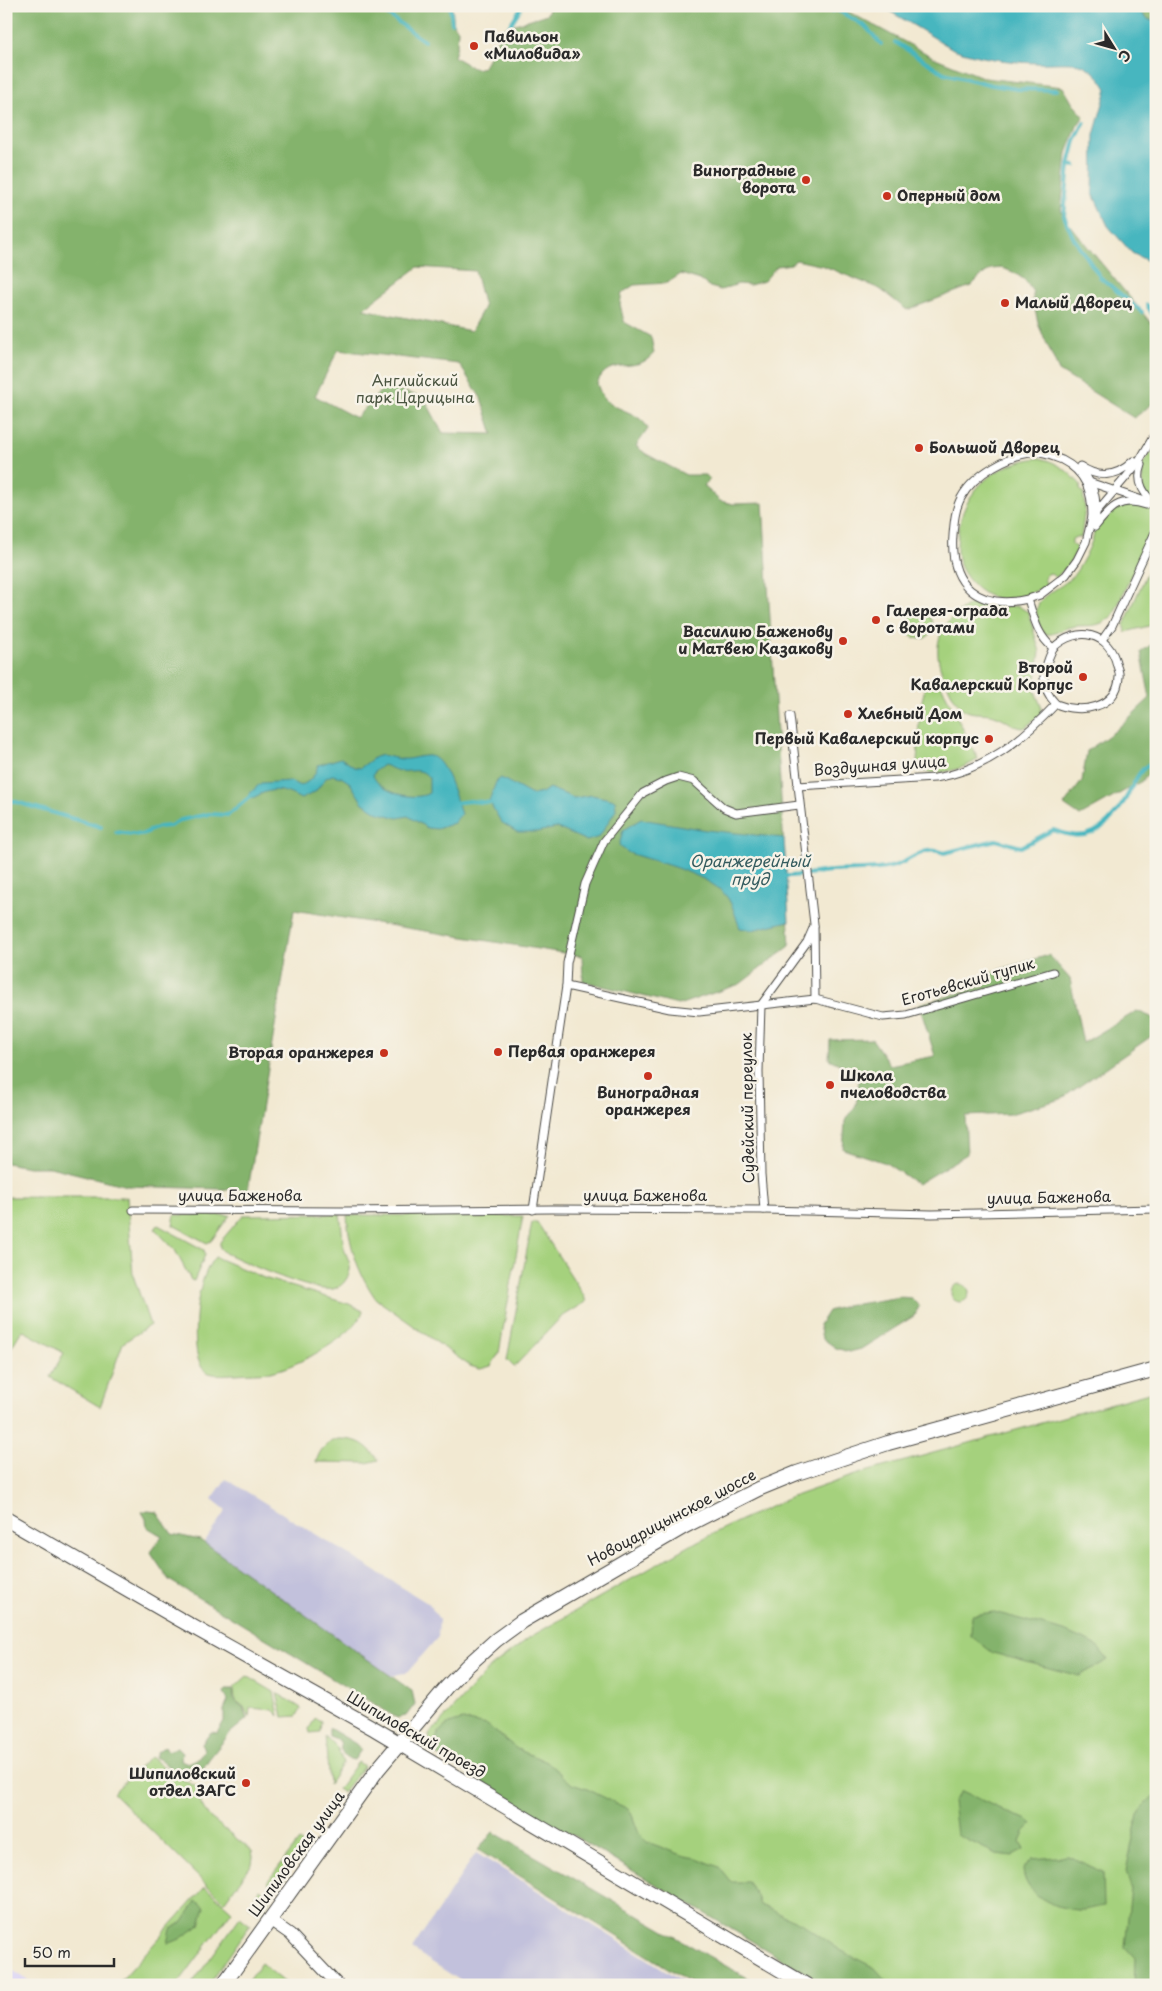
<svg xmlns="http://www.w3.org/2000/svg" width="1162" height="1991" viewBox="0 0 1162 1991" font-family="'Playpen Sans',sans-serif">
<style>
.built{fill:#dcd5f6}
.industrial{fill:#c2c1dc}
.green{fill:#a5d17d;stroke:#687e54}
.forest{fill:#84b36c;stroke:#586f4c;fill-rule:evenodd}
.water{fill:#47b6bf;stroke:#397075;fill-rule:evenodd}
.lines{fill:none;stroke-linecap:round;stroke-linejoin:round}
.stream{stroke:#47b6bf;stroke-width:4}
.pedestrian-casing{stroke:#494844;stroke-width:9}
.tertiary-casing{stroke:#494844;stroke-width:13}
.secondary-casing{stroke:#494844;stroke-width:16}
.pedestrian{stroke:#fff;stroke-width:7}
.tertiary{stroke:#fff;stroke-width:11}
.secondary{stroke:#fff;stroke-width:14}
.poi-dot{fill:#c8321e;stroke:#f7f3e8;stroke-width:2}
.labels{text-anchor:middle;stroke-width:5;stroke-linejoin:round;paint-order:stroke}
.poi-label{font-size:15px;font-weight:bold;fill:#2b2b2b;stroke:#f7f3e8;text-anchor:start}
.park-label{font-size:15px;fill:#4a5440;stroke:#f7f3e8}
.street-label{font-size:15px;fill:#2b2b2b;stroke:#f7f3e8}
.water-label{font-size:16px;font-style:italic;fill:#355c5f;stroke:#f7f3e8}
</style>
<rect width="100%" height="100%" fill="#f7f3e8"/>
<filter id="ink" filterUnits="userSpaceOnUse"><feTurbulence type="fractalNoise" baseFrequency=".02" numOctaves="2"/><feDisplacementMap in="SourceGraphic" scale="10" xChannelSelector="R" yChannelSelector="G"/><feConvolveMatrix kernelMatrix="1 2 1 2 8 2 1 2 1" color-interpolation-filters="sRGB"/></filter>
<filter id="wash" filterUnits="userSpaceOnUse"><feTurbulence type="fractalNoise" baseFrequency=".0096" numOctaves="4" result="noise"/><feDisplacementMap in="SourceGraphic" scale="20" xChannelSelector="R" yChannelSelector="G"/><feGaussianBlur stdDeviation="1.12" result="paint"/><feColorMatrix in="noise" values="0 0 0 0 0 0 0 0 0 0 0 0 0 0 0 0 0 1.4 0 .05"/><feComposite in="paint" operator="in"/></filter>
<g filter="url(#wash)">
<rect width="100%" height="100%" fill="#f2e9d2"/>
<polygon class="built" points="6,1966 35,1985 6,1985"/>
<g class="industrial">
<polygon points="226,1479 429,1604 439,1619 438,1637 406,1674 376,1677 184,1573 226,1510 212,1499"/>
<polygon points="476,1853 522,1881 689,1985 467,1985 412,1949"/>
</g>
<g class="green">
<polygon points="1156,445 1156,503 1143,492 1142,465"/>
<path d="M1040,458C1059,463 1068,471 1081,485L1080,490L1083,492L1085,508L1081,538L1076,537L1072,539V544L1078,548L1071,561L1056,578L1050,573L1046,575L1044,579L1047,585C1034,593 1012,601 996,598C980,595 963,576 959,562C956,554 957,543 958,535C962,490 996,462 1040,458Z"/>
<path d="M1117,505H1146L1153,513L1154,524L1114,614C1096,632 1087,622 1067,628C1057,631 1045,642 1039,625C1028,592 1059,595 1076,572C1083,561 1089,550 1093,538C1094,534 1094,529 1095,526C1099,519 1111,511 1117,505Z"/>
<polygon points="1156,552 1156,577 1154,584 1156,590 1156,624 1126,632 1124,625"/>
<path d="M973,603H982L1002,607L1018,606L1028,612L1040,652L1034,689L1041,706V715L1024,728C1013,728 1007,719 997,716C986,711 973,716 963,709C956,703 952,694 948,686C929,650 936,622 973,603Z"/>
<circle cx="920" cy="626" r="13"/>
<path d="M934,679L940,683L978,759C965,769 935,777 920,770L917,763C919,737 917,706 928,681Z"/>
<polygon points="6,1197 127,1197 133,1275 150,1325 123,1343 100,1407 50,1377 64,1353 22,1330 6,1356"/>
<path d="M340,1214C342,1225 342,1237 344,1248C346,1256 351,1262 350,1270C348,1279 342,1287 333,1289C312,1293 246,1263 225,1253L220,1248V1242L243,1215Z"/>
<polygon points="175,1215 230,1215 211,1241 207,1243 173,1225"/>
<path d="M347,1215L523,1216L499,1353L491,1366L480,1369L470,1366L376,1299C358,1273 349,1246 347,1215Z"/>
<polygon points="532,1222 537,1222 584,1296 586,1302 560,1318 514,1367 507,1360"/>
<polygon points="158,1225 204,1250 205,1255 194,1281 191,1280 175,1250 155,1229"/>
<path d="M215,1257L264,1278L349,1304L363,1311C356,1336 294,1368 270,1372C259,1373 247,1373 235,1374C226,1374 210,1377 203,1369C194,1359 195,1330 196,1317C197,1299 203,1270 215,1257Z"/>
<circle cx="960" cy="1293" r="9"/>
<polygon points="1156,1391 1156,1985 826,1985 432,1752 429,1735 490,1668 530,1637 698,1541 743,1519 792,1497 858,1474"/>
<path d="M338,1439C360,1439 365,1444 379,1460L367,1463L316,1462C320,1449 325,1444 338,1439Z"/>
<polygon points="247,1676 274,1692 279,1716 273,1710 250,1708 249,1718 244,1707 235,1700 234,1688"/>
<polygon points="277,1693 301,1708 297,1716 283,1717"/>
<polygon points="315,1718 321,1721 320,1732 310,1733 309,1729"/>
<polygon points="325,1736 338,1749 343,1763 329,1784"/>
<polygon points="150,1757 175,1775 202,1790 200,1802 208,1816 252,1851 253,1857 252,1864 224,1902 113,1793"/>
<polygon points="358,1762 364,1766 343,1792 338,1789"/>
<polygon points="299,1841 303,1844 286,1877 277,1889 267,1882"/>
<polygon points="205,1887 232,1911 177,1985 117,1985"/>
<polygon points="260,1889 271,1898 261,1912 258,1913 248,1905"/>
<polygon points="240,1917 250,1925 209,1985 191,1985"/>
<polygon points="261,1963 288,1985 245,1985"/>
</g>
<g class="forest">
<path d="M6,6H452L454,26L458,29L457,45L454,57L475,69L484,67L503,28L547,14L550,6H844L847,11L933,57L985,78L1063,87L1073,104L1084,116L1077,126L1067,153L1061,210L1068,223L1156,329V401L1134,418L1059,371L1039,326L1033,302V292L1025,280L1013,272L1002,268L991,269L980,277L971,286L907,310L880,289L824,266L796,260L791,264L777,266L764,281L750,285L738,284L721,290L710,287L700,280L681,274L667,283L634,285L622,293L620,304L624,322L651,337L654,353C636,376 610,354 597,383C599,390 602,398 609,403C621,411 642,414 648,429L636,446L646,454L686,475H706L710,479L704,486L720,501L733,504L763,503L790,946L740,984L678,1005L583,981L582,956L294,910L248,1190L127,1186L50,1167H29L6,1163ZM418,267L475,271L484,307L471,331L363,309ZM338,350L459,364L481,398L493,434L443,433L424,398L385,386L356,418L315,396Z"/>
<polygon points="1136,6 1156,6 1156,23 1146,18"/>
<polygon points="1152,644 1156,653 1156,765 1142,781 1080,816 1064,805 1082,781 1087,751 1115,731 1150,698 1141,652"/>
<polygon points="1049,955 1070,979 1083,1043 1137,1011 1156,1019 1156,1033 1061,1099 1010,1114 965,1116 967,1154 917,1184 886,1163 843,1149 845,1122 856,1105 860,1074 829,1059 830,1040 872,1039 890,1065 935,1056 919,1004 984,986 991,972"/>
<polygon points="900,1297 911,1298 919,1306 914,1316 861,1349 849,1352 836,1348 822,1338 819,1325 828,1311 845,1306"/>
<polygon points="148,1511 157,1512 172,1534 200,1540 412,1691 415,1704 406,1716 397,1718 169,1580 150,1552 162,1536 147,1527 146,1519 142,1512"/>
<polygon points="994,1612 1064,1631 1096,1645 1108,1660 1079,1676 993,1653 971,1636 972,1615"/>
<path d="M226,1689H233L234,1700L243,1707L247,1719L230,1733L209,1759L196,1779L187,1778C183,1772 178,1773 173,1770C165,1765 164,1761 155,1757L157,1752L165,1746L168,1751L177,1748L182,1753L181,1760L188,1763L199,1758L204,1750L202,1744L211,1732L217,1733L224,1721V1710L228,1701L224,1692Z"/>
<path d="M463,1720L487,1725L517,1749L547,1762L572,1784L587,1789L628,1809L632,1815L639,1834L647,1842L685,1856L697,1858L719,1867L731,1882H748L757,1896L760,1905L803,1924L840,1950L875,1968L890,1985H826L432,1752C437,1731 441,1725 463,1720Z"/>
<polygon points="329,1728 356,1744 361,1750 354,1760 346,1758 341,1750 340,1741 329,1737"/>
<polygon points="962,1791 1011,1814 1026,1819 1032,1824 1024,1832 1020,1841 1024,1850 1013,1856 996,1854 957,1835 953,1801"/>
<polygon points="1156,1794 1156,1985 1134,1985 1135,1958 1125,1947 1131,1888 1126,1871 1138,1815 1147,1802"/>
<polygon points="493,1832 759,1985 695,1985 478,1850"/>
<path d="M1068,1856L1103,1872L1104,1906C1096,1907 1085,1911 1077,1910C1054,1908 1024,1895 1023,1869L1032,1859Z"/>
<polygon points="196,1901 205,1907 200,1925 180,1939 168,1944 171,1929 183,1922"/>
</g>
<g class="water">
<path d="M881,6H1136L1146,18L1156,23V265L1132,253L1108,226L1093,194L1094,135L1107,89C1102,79 1093,70 1083,65C1073,61 1048,64 1036,63C1008,62 979,58 953,49Z"/>
<path d="M382,755C389,756 396,759 402,759C411,760 420,755 430,756C446,758 456,800 461,814L454,823L437,829L427,828L408,816L398,818L379,813L363,803L350,783L341,777L332,775L326,778L315,792L301,799C287,792 278,787 263,793C257,795 254,799 248,798L249,794L261,783L290,781L300,786C311,781 315,776 318,765L341,758L354,767L360,768L375,757ZM383,765C388,766 394,770 399,771C411,773 421,766 429,778V793C415,802 378,792 373,775L375,771Z"/>
<polygon points="501,778 532,795 542,793 549,788 574,798 592,795 615,800 616,810 599,837 587,841 557,828 537,832 517,832 501,822 489,801 496,782"/>
<path d="M641,819L706,830L784,838L789,921L752,930L740,928C736,919 734,908 729,900C715,875 655,862 629,853L619,846L623,830Z"/>
</g>
<g class="lines">
<g class="stream">
<polyline points="376,6 424,41"/>
<polyline points="450,6 452,23"/>
<polyline points="842,6 839,11 865,26 881,44"/>
<polyline points="833,11 835,6"/>
<polyline points="505,33 522,6"/>
<polyline points="895,42 944,73 992,85 1017,89 1057,90"/>
<polyline points="1069,165 1064,216 1073,237 1100,277 1142,312"/>
<polyline points="1075,166 1069,165 1075,141 1084,123"/>
<polyline points="1147,305 1156,320"/>
<polyline points="6,799 101,827"/>
<polyline points="453,803 470,801 493,803"/>
<polyline points="116,832 141,835 158,827 170,826 181,820 209,814 228,815 252,795"/>
<path d="M781,876C798,877 815,872 832,871C852,869 874,872 894,866C912,861 924,844 944,853L996,840L1021,847L1053,830C1059,832 1065,834 1072,835C1100,840 1120,811 1131,789C1137,776 1142,766 1156,761"/>
</g>
</g>
</g>
<g filter="url(#ink)">
<g class="lines">
<defs>
<g id="pedestrian">
<path d="M1133,461L1142,465C1137,478 1140,489 1150,499L1146,505C1120,496 1110,508 1095,527C1098,498 1096,490 1080,466C1099,479 1117,477 1133,461Z"/>
<polyline points="1089,482 1148,502 1156,507"/>
<path d="M1028,599C979,610 949,586 953,535C954,523 955,509 961,498C973,475 1011,452 1037,453C1045,453 1054,457 1062,460C1086,472 1092,492 1092,517"/>
<polyline points="1102,640 1112,626 1156,530"/>
<path d="M1053,648C1077,625 1110,632 1117,666C1118,669 1120,674 1119,677C1118,709 1080,714 1056,704"/>
<polyline points="790,716 814,924 815,999"/>
<path d="M797,786L935,778C985,770 1022,740 1056,704C1038,685 1043,670 1053,648C1037,635 1034,618 1028,599L1040,595L1066,575L1077,560L1086,542L1092,517L1138,463L1156,432"/>
<polyline points="566,986 670,1009 699,1012 815,999 883,1017 906,1015 1053,972"/>
<polyline points="133,1210 344,1211 551,1209 764,1210 932,1214 1156,1209"/>
<polyline points="533,1210 566,986 567,963 585,884 604,841 643,793 666,781 678,777 694,781 724,808 736,813 799,805"/>
<polyline points="764,1210 761,1174 759,1071 761,1005 807,942 814,926"/>
</g>
<polyline id="tertiary" points="270,1920 290,1934 338,1985"/>
<g id="secondary">
<polyline points="6,1519 179,1619 375,1729 806,1985"/>
<polyline points="223,1985 378,1769 447,1687 466,1667 496,1640 522,1621 685,1526 758,1489 797,1473 888,1443 1156,1369"/>
</g>
</defs>
<use href="#pedestrian" class="pedestrian-casing"/>
<use href="#tertiary" class="tertiary-casing"/>
<use href="#secondary" class="secondary-casing"/>
<use href="#pedestrian" class="pedestrian"/>
<use href="#tertiary" class="tertiary"/>
<use href="#secondary" class="secondary"/>
</g>
</g>
<g class="poi-dot">
<circle cx="474" cy="46" r="5"/>
<circle cx="806" cy="180" r="5"/>
<circle cx="887" cy="196" r="5"/>
<circle cx="1005" cy="303" r="5"/>
<circle cx="919" cy="448" r="5"/>
<circle cx="876" cy="620" r="5"/>
<circle cx="843" cy="641" r="5"/>
<circle cx="1083" cy="677" r="5"/>
<circle cx="848" cy="714" r="5"/>
<circle cx="989" cy="739" r="5"/>
<circle cx="498" cy="1052" r="5"/>
<circle cx="384" cy="1053" r="5"/>
<circle cx="648" cy="1076" r="5"/>
<circle cx="830" cy="1085" r="5"/>
<circle cx="246" cy="1783" r="5"/>
</g>
<g class="labels">
<g class="poi-label">
<text x="484" y="42">Павильон<tspan x="484" dy="17">«Миловида»</tspan></text>
<text x="796" y="176" text-anchor="end">Виноградные<tspan x="796" dy="17">ворота</tspan></text>
<text x="897" y="201">Оперный дом</text>
<text x="1015" y="308">Малый Дворец</text>
<text x="929" y="453">Большой Дворец</text>
<text x="886" y="616">Галерея-ограда<tspan x="886" dy="17">с воротами</tspan></text>
<text x="833" y="637" text-anchor="end">Василию Баженову<tspan x="833" dy="17">и Матвею Казакову</tspan></text>
<text x="1073" y="673" text-anchor="end">Второй<tspan x="1073" dy="17">Кавалерский Корпус</tspan></text>
<text x="858" y="719">Хлебный Дом</text>
<text x="979" y="744" text-anchor="end">Первый Кавалерский корпус</text>
<text x="508" y="1057">Первая оранжерея</text>
<text x="374" y="1058" text-anchor="end">Вторая оранжерея</text>
<text x="840" y="1081">Школа<tspan x="840" dy="17">пчеловодства</tspan></text>
<text x="648" y="1098" text-anchor="middle">Виноградная<tspan x="648" dy="17">оранжерея</tspan></text>
<text x="236" y="1779" text-anchor="end">Шипиловский<tspan x="236" dy="17">отдел ЗАГС</tspan></text>
</g>
<g class="park-label">
<text x="415" y="386">Английский<tspan x="415" dy="17">парк Царицына</tspan></text>
</g>
<g class="street-label">
<text transform="translate(880 766) rotate(-4)" y="5">Воздушная улица</text>
<text transform="translate(968 982) rotate(-16)" y="5">Еготьевский тупик</text>
<text transform="translate(748 1108) rotate(-91)" y="5">Судейский переулок</text>
<text x="240" y="1201">улица Баженова</text>
<text x="645" y="1201">улица Баженова</text>
<text transform="translate(1049 1198) rotate(-1)" y="5">улица Баженова</text>
<text transform="translate(672 1518) rotate(-28)" y="5">Новоцарицынское шоссе</text>
<text transform="translate(416 1735) rotate(30)" y="5">Шипиловский проезд</text>
<text transform="translate(297 1854) rotate(-54)" y="5">Шипиловская улица</text>
</g>
<g class="water-label">
<text x="750" y="867">Оранжерейный<tspan x="750" dy="18">пруд</tspan></text>
</g>
</g>
<rect width="1162" height="1991" fill="none" stroke="#f7f3e8" stroke-width="25"/>
<g transform="translate(1114 48) rotate(127)" stroke="#f7f3e8" stroke-width="4" paint-order="stroke">
<path d="M0-4L9 19L0 12L-9 19Z" fill="#2b2b2b"/>
<text y="-8" font-size="14" font-weight="bold" text-anchor="middle" fill="#2b2b2b">С</text>
</g>
<path d="M25 1958v8h89v-8" fill="none" stroke="#2b2b2b" stroke-width="2.5"/>
<text x="32" y="1958" font-size="15" fill="#2b2b2b" stroke="#f7f3e8" stroke-width="4" paint-order="stroke">50 m</text>
</svg>
